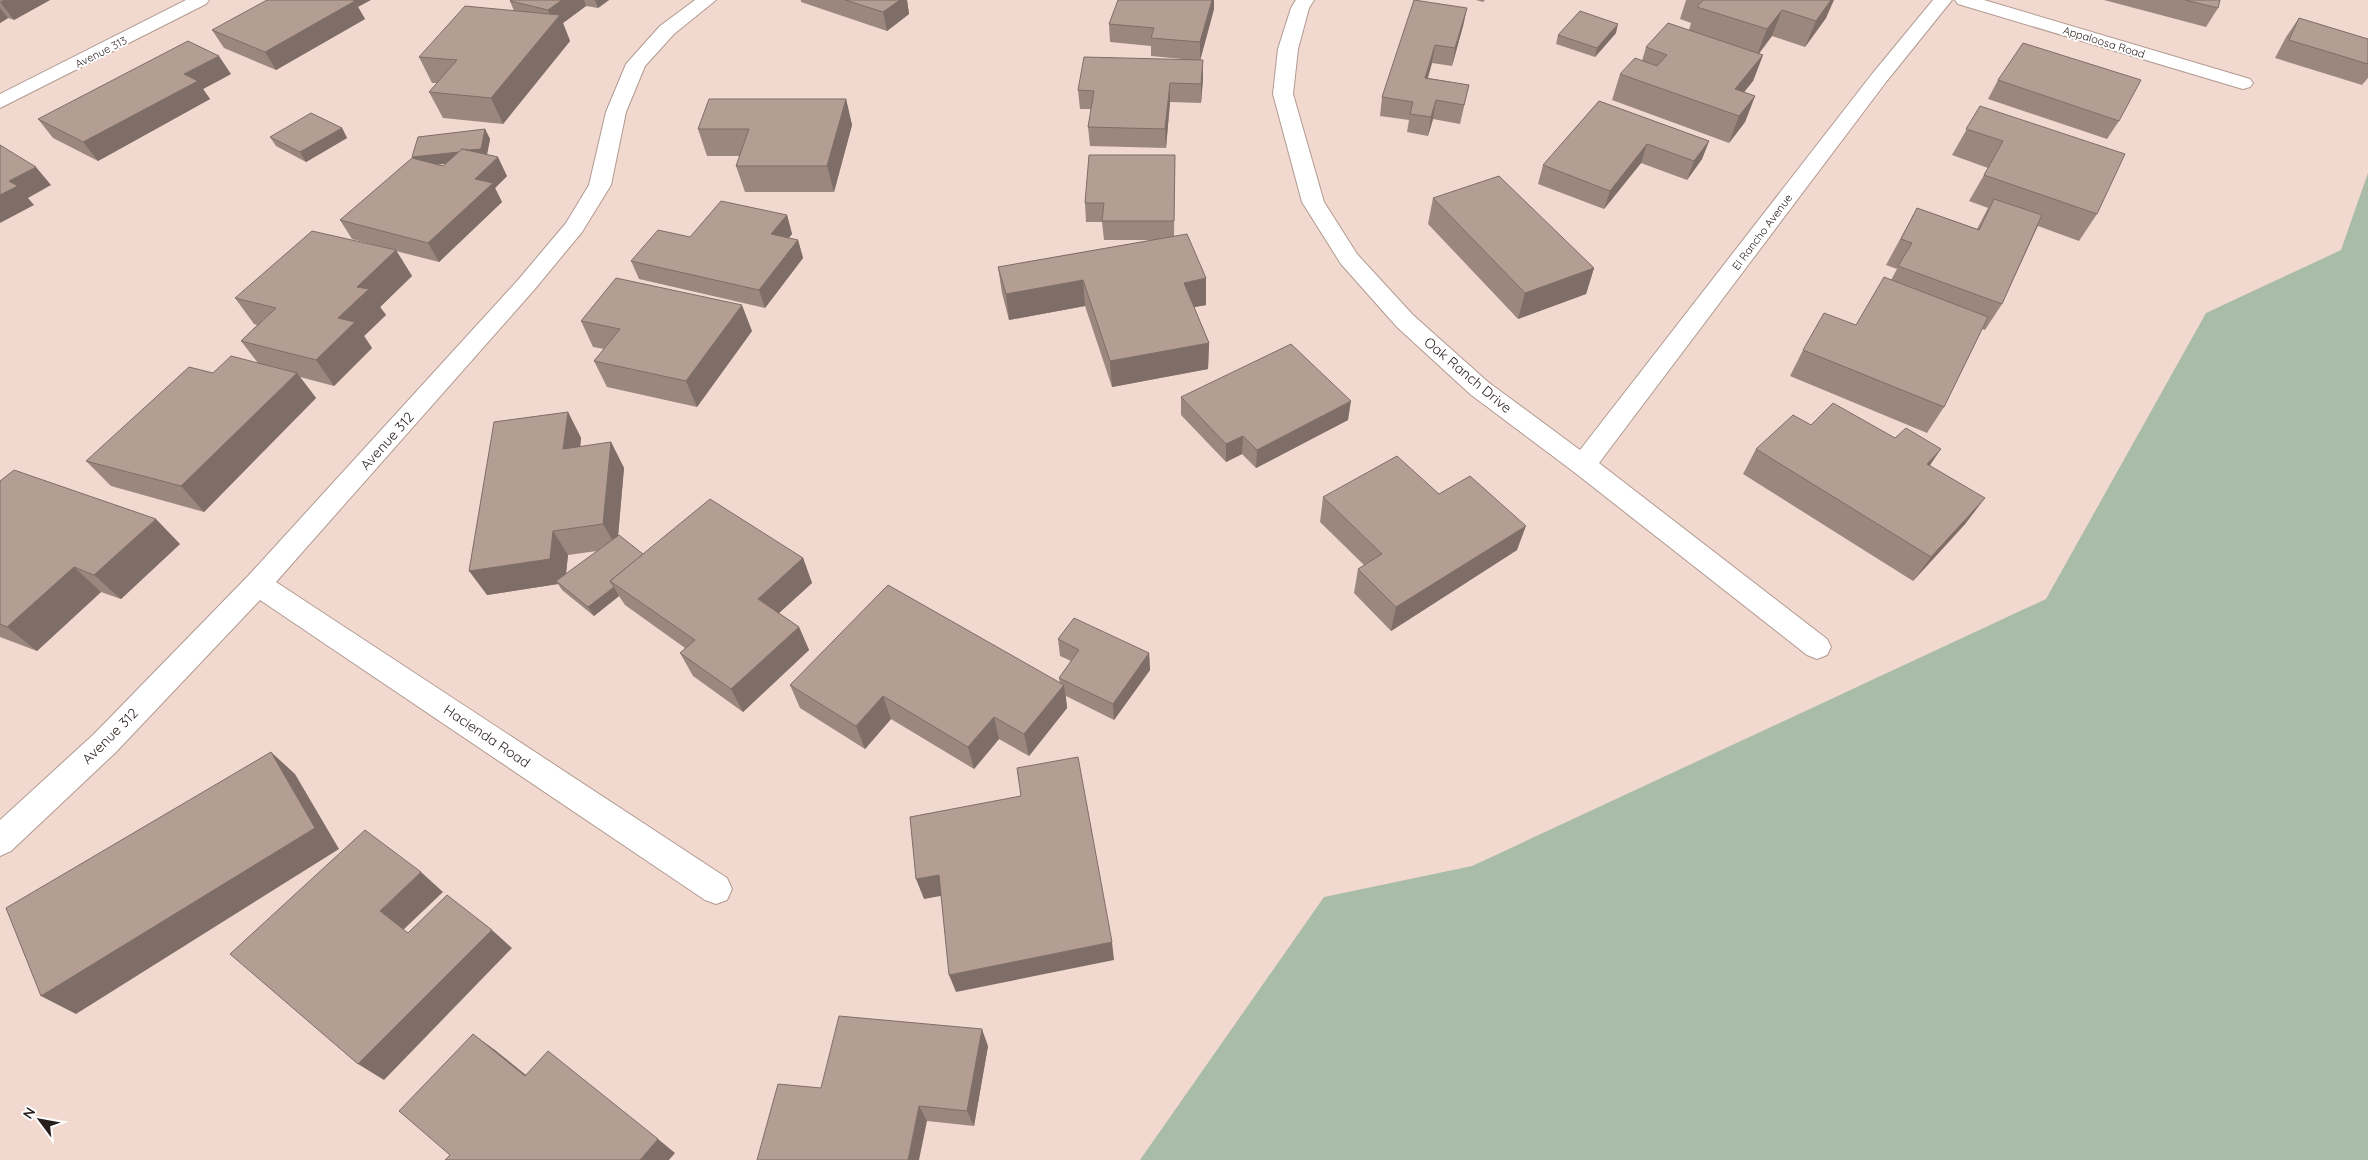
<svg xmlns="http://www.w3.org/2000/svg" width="2368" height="1160" viewBox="0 0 2368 1160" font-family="Quicksand,sans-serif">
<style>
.green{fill:#a9bca7}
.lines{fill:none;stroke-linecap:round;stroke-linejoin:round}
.minor-casing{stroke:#b19a91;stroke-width:2}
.minor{fill:#fff;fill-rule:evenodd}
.wall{fill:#9b877e;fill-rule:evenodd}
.shaded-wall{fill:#7e6e67}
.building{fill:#b49d93;stroke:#7e6e67}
.labels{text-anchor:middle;stroke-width:4;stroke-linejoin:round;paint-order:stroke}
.far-street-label{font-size:11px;fill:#281f1c;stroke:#fff}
.street-label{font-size:14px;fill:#281f1c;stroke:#fff}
</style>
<rect width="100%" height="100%" fill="#f2d9cf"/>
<polygon class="green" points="2368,173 2368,1160 1140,1160 1324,897 1472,866 2046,599 2206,313 2341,250"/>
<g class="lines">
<defs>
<g id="minor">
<polygon points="186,0 209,0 206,4 0,108 0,94"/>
<polygon points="695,0 716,0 674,34 645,66 626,112 611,185 582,232 534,290 276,582 727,878 732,889 727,900 716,904 705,900 260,600 116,752 11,851 0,856 0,820 94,734 248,576 518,280 566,223 589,185 606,112 626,64 660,26"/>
<polygon points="1296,0 1314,0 1309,8 1298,49 1293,94 1324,202 1357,254 1413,315 1488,382 1580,450 1872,74 1933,0 1952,0 1886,82 1599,463 1827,639 1831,647 1827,655 1817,659 1807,655 1574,472 1470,394 1397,327 1341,264 1302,202 1273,94 1278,49 1291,8"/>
<polygon points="1955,0 1984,0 2250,79 2253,83 2250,87 2243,89 2236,87 1958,4"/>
</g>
</defs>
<use href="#minor" class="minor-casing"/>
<use href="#minor" class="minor"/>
</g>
<g class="wall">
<polygon points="0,0 50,0 14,20 8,18 0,23"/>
<polygon points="511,0 609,0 598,8 586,6 563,23 570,41 503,124 443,118 429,92 437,83 432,83 419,57 514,11 510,1"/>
<polygon points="801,0 907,0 909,14 887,31 801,2"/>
<polygon points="1476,0 1485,0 1483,2"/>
<polygon points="1686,0 1831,0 1826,18 1805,47 1772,36 1759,54 1763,55 1753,81 1744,92 1755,96 1745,122 1729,143 1612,100 1620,74 1642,61 1646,47 1689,30 1691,23 1680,19"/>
<polygon points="2104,0 2220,0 2218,8 2206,27"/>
<polygon points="358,7 365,19 276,70 224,48 212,30"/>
<polygon points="1467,8 1463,26 1452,66 1432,63 1428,78 1469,85 1460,124 1433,119 1428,136 1407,132 1409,120 1380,116 1382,97"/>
<polygon points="1214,9 1200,60 1203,79 1201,103 1170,102 1166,148 1090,146 1088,127 1091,109 1080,109 1078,90 1193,60 1151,56 1151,46 1110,42 1109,24"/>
<polygon points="2299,18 2368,39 2368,78 2362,85 2275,58 2286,37"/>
<polygon points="1616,33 1595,57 1556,44 1558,35"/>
<polygon points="231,74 203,89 210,99 98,161 53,138 38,119"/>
<polygon points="1998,80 2119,121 2107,139 1988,99"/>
<polygon points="846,99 852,125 834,192 745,192 736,166 740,156 707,156 698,129"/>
<polygon points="1599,101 1709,141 1702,159 1687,180 1641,163 1604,209 1538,184 1543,165"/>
<polygon points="1980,106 2097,214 2079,241 2038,226 2002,304 1985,330 1982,329 1944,407 1927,433 1790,376 1803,350 1856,325 1891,280 1897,269 1886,265 1917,208 1977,229 1988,208 1969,201 1988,168 1952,155"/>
<polygon points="342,128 347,138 306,162 276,146 270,137"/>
<path d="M485,129L490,139L487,155L507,176L495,188L502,202L439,262L396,251L412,276L380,307L386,315L364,336L372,348L334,386L300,377L316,398L204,512L111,486L86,461L213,373L258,363L241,341L257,325L254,324L235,298L378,246L352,239L340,220L413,159L412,157ZM446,163L443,166L437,164Z"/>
<polygon points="1175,155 1174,236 1206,305 1194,307 1209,343 1208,369 1112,387 1085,306 1009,320 1002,293 998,267 1153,240 1104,240 1102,222 1086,222 1085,203"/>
<polygon points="1433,198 1594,268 1586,294 1518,319 1428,224"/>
<polygon points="787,215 792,234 789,238 798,240 803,258 765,308 639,279 631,261 690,237"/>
<polygon points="581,321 752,331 697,407 607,387 594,361 604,349 593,347"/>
<polygon points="1181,397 1348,420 1256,468 1242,454 1226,462 1181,415"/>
<path d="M568,412L581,438L580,447L611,442L624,468L618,536L643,554L803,558L812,583L779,613L799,627L809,650L743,712L693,676L680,653L685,648L625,605L619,596L594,616L562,590L558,584L487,595ZM597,551L566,574L568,555Z"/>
<polygon points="1811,425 1930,465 1966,523 1913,581 1743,474 1756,449"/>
<polygon points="0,481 180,544 121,599 101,592 37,651 0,637"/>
<polygon points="1323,497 1517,550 1391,631 1354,593 1358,569 1364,565 1320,522"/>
<polygon points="1058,639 1149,653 1150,670 1114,720 1066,696 1067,708 1029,756 999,739 974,769 891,719 865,749 800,708 790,685 1060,683 1059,678 1071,661 1060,656"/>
<polygon points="988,1046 974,1126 927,1121 821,1088"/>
</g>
<g class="shaded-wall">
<polygon points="4,0 50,0 14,20 0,2"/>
<polygon points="341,0 371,0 358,7 365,19 276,70 265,52"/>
<polygon points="562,0 584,0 586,6 563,23 570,41 503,124 491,98 553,23 548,10"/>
<polygon points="595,0 609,0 598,8"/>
<polygon points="892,0 907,0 909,14 887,31 883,12"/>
<polygon points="1212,0 1214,0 1214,9 1200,61 1200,42"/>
<polygon points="1831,0 1834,0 1826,18 1805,47 1816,21"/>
<polygon points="0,8 8,18 0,23"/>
<polygon points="1467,8 1463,26 1452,66 1455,48"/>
<polygon points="1782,10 1772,36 1757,55 1767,29"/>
<polygon points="1618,24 1616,33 1595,57 1597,48"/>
<polygon points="1435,45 1432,63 1422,96 1425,78"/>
<polygon points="1763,55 1753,81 1728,112 1735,89"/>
<polygon points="219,56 231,74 203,89 210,99 98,161 83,142 184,74"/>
<polygon points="1203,60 1203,79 1201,103 1201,84"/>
<polygon points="1170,83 1170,102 1166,148 1165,129"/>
<polygon points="1755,96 1745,122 1729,143 1739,116"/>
<polygon points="846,99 852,125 834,192 827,166"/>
<polygon points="1436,100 1433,119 1428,136 1431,117"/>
<polygon points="342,128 347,138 306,162 300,152"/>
<polygon points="485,129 490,139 486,159 418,167 412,157"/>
<polygon points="1709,141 1702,159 1687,180 1694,161"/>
<polygon points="1647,144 1641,163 1604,209 1610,191"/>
<polygon points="498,157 507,176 495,188 502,202 439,262 428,243 475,179"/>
<polygon points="36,167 51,185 28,198 34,205 0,223 0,195 9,181"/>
<polygon points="787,215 792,234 777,253 771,234"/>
<polygon points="798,240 803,258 765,308 759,290"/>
<polygon points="396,250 412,276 380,307 386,315 364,336 372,348 334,386 316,360 338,318 357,287"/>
<polygon points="1594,268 1586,294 1518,319 1525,293"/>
<polygon points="1206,278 1206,305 1184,309 1184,283"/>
<polygon points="1083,280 1085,306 1009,320 1006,294"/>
<polygon points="742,305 752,331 697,407 686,381"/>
<polygon points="1209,343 1208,369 1112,387 1110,361"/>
<polygon points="297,373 316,398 204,512 181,486"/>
<polygon points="1351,401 1348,420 1256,468 1257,450"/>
<polygon points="568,412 581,438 578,474 563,449"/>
<polygon points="1243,436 1242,454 1226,462 1226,444"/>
<polygon points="611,442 624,468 617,548 603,524"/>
<polygon points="1941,449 1924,474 1927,464"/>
<polygon points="1985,498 1966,523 1913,581 1931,557"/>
<polygon points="156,519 180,544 121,599 94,575"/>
<polygon points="1526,526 1517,550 1391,631 1396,607"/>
<polygon points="553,531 568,555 565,583 556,581 558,584 487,595 469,571"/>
<polygon points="803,558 812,583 768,623 758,599"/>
<polygon points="74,567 101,592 37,651 7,627"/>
<polygon points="614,587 619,596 594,616 588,607"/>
<polygon points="799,627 809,650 743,712 731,689"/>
<polygon points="1149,653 1150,670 1114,720 1113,704"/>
<polygon points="1064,685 1067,708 1029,756 1024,734"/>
<polygon points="883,696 891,719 865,749 856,726"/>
<polygon points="994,717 999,739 974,769 968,747"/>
<polygon points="271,752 295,774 339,849 76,1014 41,996"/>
<polygon points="421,872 443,892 403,930 380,911"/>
<polygon points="939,875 946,895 924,899 916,879"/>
<polygon points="492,930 512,948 384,1080 358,1064"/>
<polygon points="1112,942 1114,960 956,992 949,975"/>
<polygon points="982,1029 988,1046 974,1126 967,1111"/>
<polygon points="473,1034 495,1050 546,1091 525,1076"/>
<polygon points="919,1106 927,1121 919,1160 908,1160"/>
<polygon points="658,1139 675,1153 669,1160 640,1160"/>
</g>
<g class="building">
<polygon points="267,0 353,0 355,1 265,52 212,30"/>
<polygon points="511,0 562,0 548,10 510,1"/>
<polygon points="845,0 900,0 883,12"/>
<polygon points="1118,0 1212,0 1200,42 1151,38 1154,28 1109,24"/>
<polygon points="1414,0 1467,8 1455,48 1435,45 1425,78 1469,85 1464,105 1436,100 1431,117 1410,114 1413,102 1382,97"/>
<polygon points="1703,0 1831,0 1816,21 1782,10 1767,29 1697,7"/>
<polygon points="2185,0 2220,0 2218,8"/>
<polygon points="465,6 560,15 491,98 429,92 457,60 419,57"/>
<polygon points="1580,11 1618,24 1597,48 1558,35"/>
<polygon points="2299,18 2368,39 2368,64 2289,40"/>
<polygon points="1668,23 1763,55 1735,89 1755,96 1739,116 1620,74 1635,58 1657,66 1667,55 1646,47"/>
<polygon points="188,41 219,56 184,74 198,81 83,142 38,119"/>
<polygon points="2023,43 2141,80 2119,121 1998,80"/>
<polygon points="1084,57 1203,60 1201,84 1170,83 1165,129 1088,127 1094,91 1078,90"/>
<polygon points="709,99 846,99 827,166 736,166 749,129 698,129"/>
<polygon points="1599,101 1709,141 1694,161 1647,144 1610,191 1543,165"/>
<polygon points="1980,106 2125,154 2097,214 1984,175 2003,141 1966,129"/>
<polygon points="311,113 342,128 300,152 270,137"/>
<polygon points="485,129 481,149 469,150 462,149 459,152 412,157 418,137"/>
<polygon points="0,145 36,167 9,181 18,186 0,195"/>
<polygon points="462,149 498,157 475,179 493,183 428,243 340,220 412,158 443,166"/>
<polygon points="1089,155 1175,155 1174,221 1102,221 1104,203 1085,203"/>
<polygon points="1499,176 1594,268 1525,293 1433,198"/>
<polygon points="1994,199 2042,215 2002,304 1898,266 1912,243 1901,239 1917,208 1979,230"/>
<polygon points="721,201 787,215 771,234 798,240 759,290 631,261 658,230 690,237"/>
<polygon points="312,231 396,250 357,287 369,289 338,318 355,322 316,360 241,341 276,308 235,298"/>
<polygon points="1187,234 1206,278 1184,283 1209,343 1110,361 1083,280 1006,294 998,267"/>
<polygon points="1884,277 1988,317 1944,407 1803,350 1824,313 1856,325"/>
<polygon points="616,278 742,305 686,381 594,361 620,329 581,321"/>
<polygon points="1291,344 1351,401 1257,450 1243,436 1226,444 1181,397"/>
<polygon points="231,356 297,373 181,486 86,461 189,367 213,373"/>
<polygon points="1833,403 1895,438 1906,428 1941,449 1927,464 1985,498 1931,557 1756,449 1793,415 1811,425"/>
<polygon points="568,412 563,449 611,442 603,524 553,531 550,559 469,571 494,422"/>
<polygon points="1397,456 1439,494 1470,476 1526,526 1396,607 1358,569 1382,554 1323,497"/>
<polygon points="14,470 156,519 94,575 74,567 7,627 0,624 0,481"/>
<polygon points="710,499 803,558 758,599 799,627 731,689 680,653 695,640 610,581"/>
<polygon points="619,535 643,554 610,581 614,587 588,607 556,581"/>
<polygon points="888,585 1064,685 1024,734 994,717 968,747 883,696 856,726 790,685"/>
<polygon points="1074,618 1149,653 1113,704 1059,678 1079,650 1058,639"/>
<polygon points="271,752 315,828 41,996 6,908"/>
<polygon points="1078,757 1112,942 949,975 939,875 916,879 910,817 1021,796 1017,768"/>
<polygon points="365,830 421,872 380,911 408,933 447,895 492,930 358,1064 230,954"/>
<polygon points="839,1016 982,1029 967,1111 919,1106 908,1160 757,1160 778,1084 821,1088"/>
<polygon points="473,1034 525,1076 548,1051 658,1139 640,1160 445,1160 450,1155 399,1111"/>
</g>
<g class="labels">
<g class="far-street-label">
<text transform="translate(2104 42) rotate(17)" y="4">Appaloosa Road</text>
<text transform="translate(101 52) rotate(-27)" y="4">Avenue 313</text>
<text transform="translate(1762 232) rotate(-53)" y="4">El Rancho Avenue</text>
</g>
<g class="street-label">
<text transform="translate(1468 375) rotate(40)" y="5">Oak Ranch Drive</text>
<text transform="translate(387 441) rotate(-48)" y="5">Avenue 312</text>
<text transform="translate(110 736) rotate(-45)" y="5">Avenue 312</text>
<text transform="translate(487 736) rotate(34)" y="5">Hacienda Road</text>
</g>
</g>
<g transform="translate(40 1120) rotate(302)" stroke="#ffffff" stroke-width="4" paint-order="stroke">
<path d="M0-4L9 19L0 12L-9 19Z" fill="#281f1c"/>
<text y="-8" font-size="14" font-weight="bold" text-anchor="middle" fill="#281f1c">N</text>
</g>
</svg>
